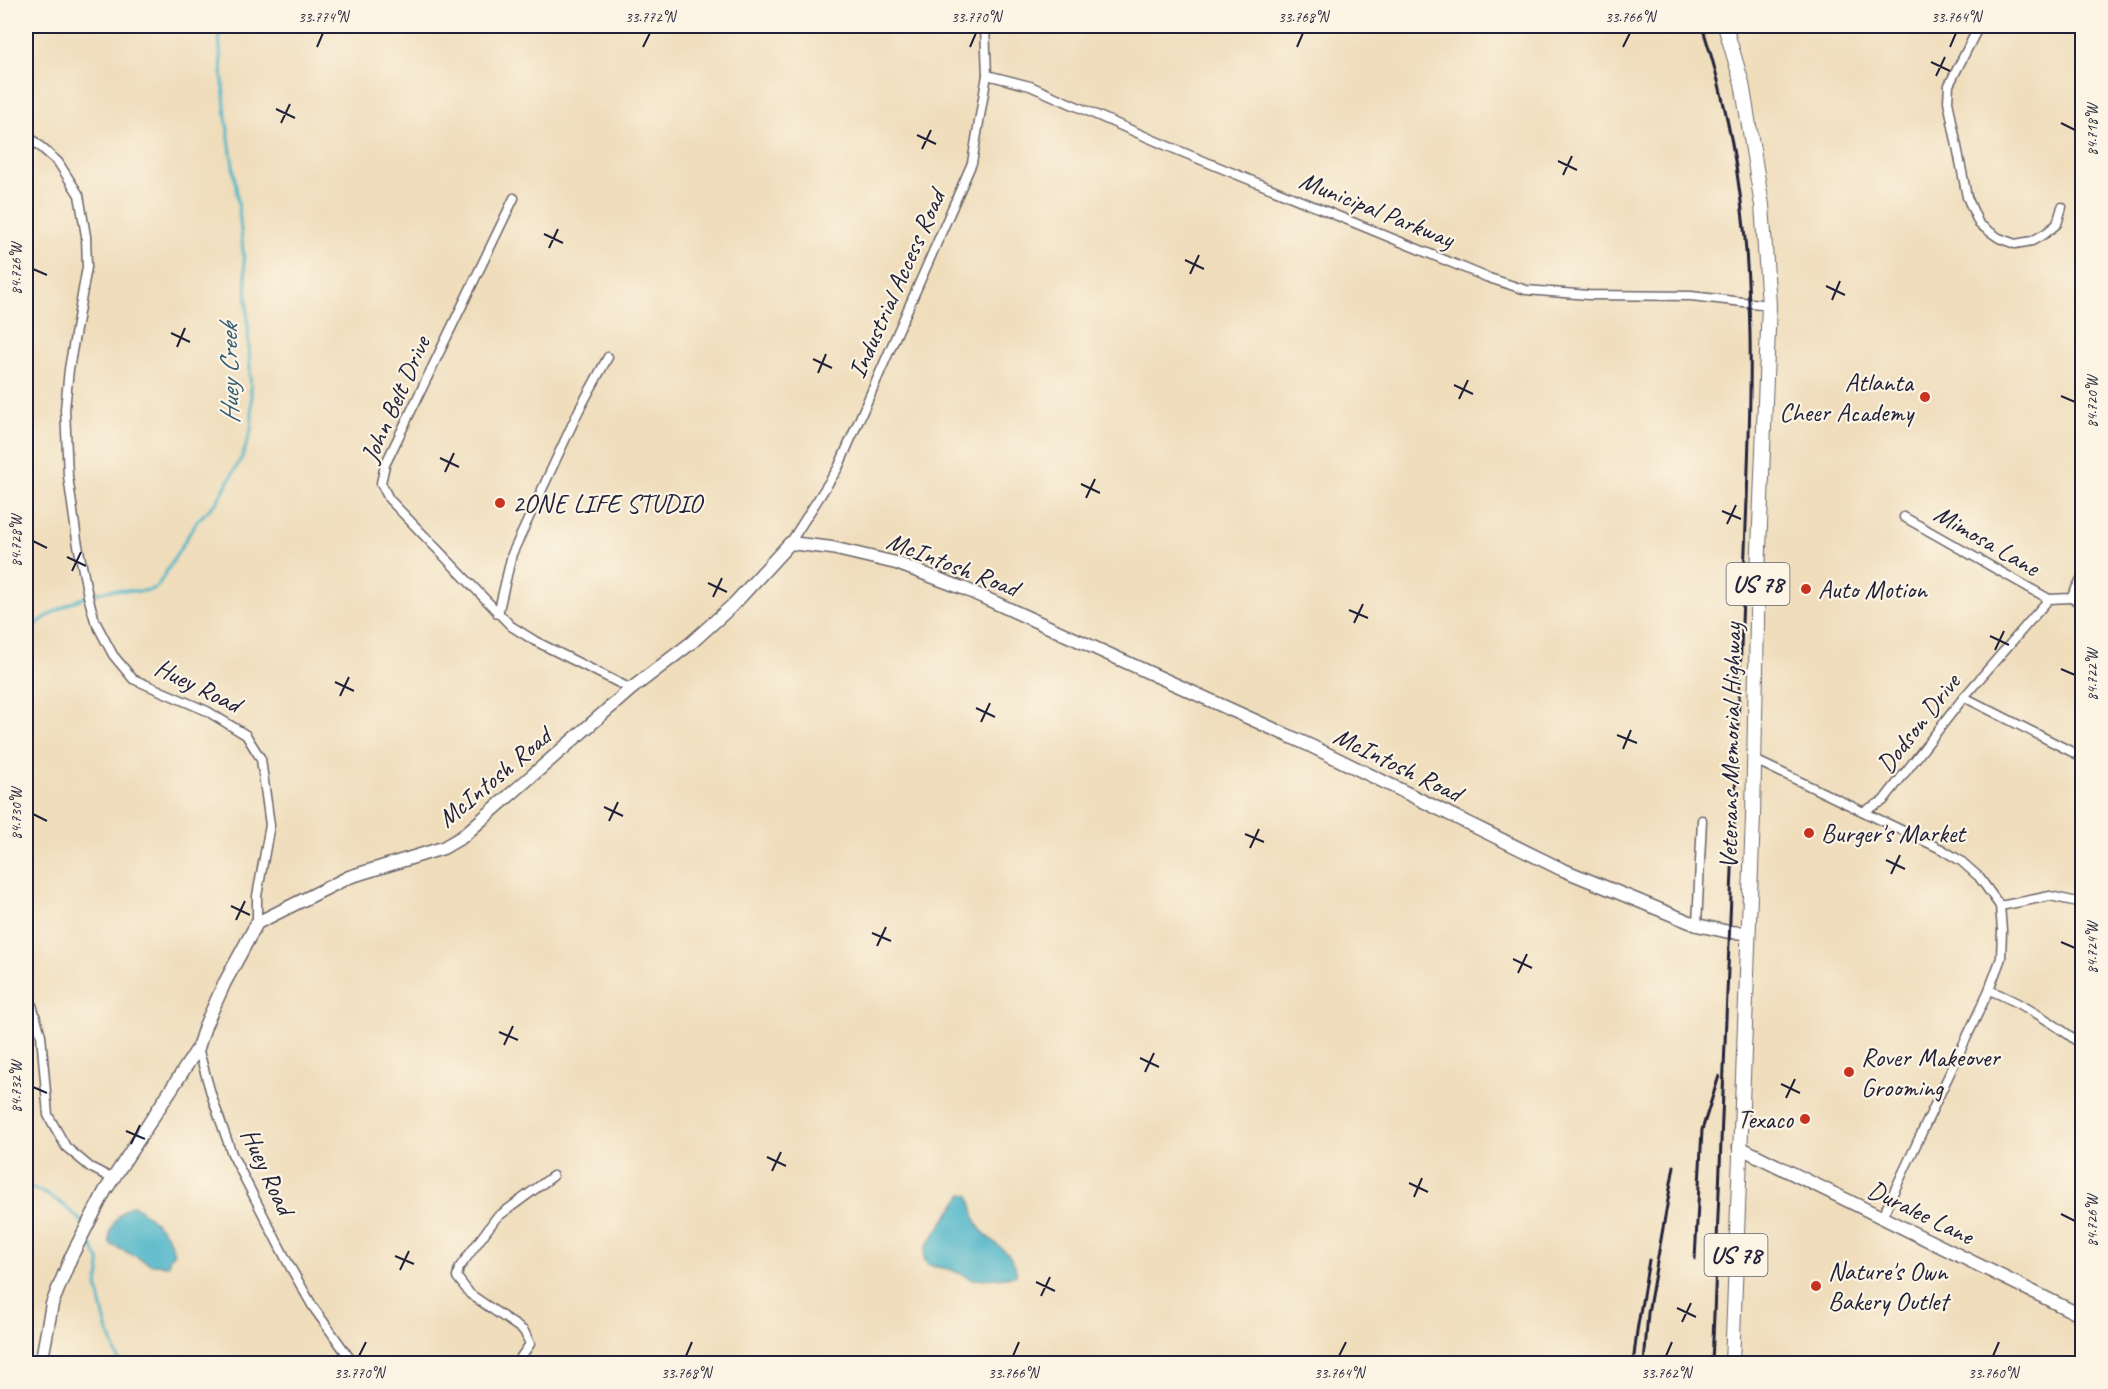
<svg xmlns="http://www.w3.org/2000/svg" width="2108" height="1389" viewBox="0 0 2108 1389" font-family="Caveat,sans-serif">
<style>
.water{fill:#49b4c7;stroke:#366b81;stroke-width:1.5}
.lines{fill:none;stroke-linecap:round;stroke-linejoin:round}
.stream{stroke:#49b4c7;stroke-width:3}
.street-casing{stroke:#6a6368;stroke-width:11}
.secondary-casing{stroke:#6a6368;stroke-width:15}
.primary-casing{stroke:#6a6368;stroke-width:16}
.street{stroke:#fff;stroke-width:8}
.secondary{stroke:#fff;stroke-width:12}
.primary{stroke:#fff;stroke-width:14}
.rail{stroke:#22223b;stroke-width:3}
.ticks{fill:none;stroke:#22223b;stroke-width:2}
.poi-dot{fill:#c8321e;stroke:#fcf5e5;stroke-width:2}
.labels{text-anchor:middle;stroke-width:4.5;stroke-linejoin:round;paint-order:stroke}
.shield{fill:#fcf5e5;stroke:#63616e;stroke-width:1.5}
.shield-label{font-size:24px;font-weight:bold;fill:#22223b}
.street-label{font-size:26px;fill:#22223b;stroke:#fcf5e5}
.poi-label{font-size:26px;fill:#22223b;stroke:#fcf5e5;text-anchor:start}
.water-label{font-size:27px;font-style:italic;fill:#325c73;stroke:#fcf5e5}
.neatline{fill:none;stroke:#22223b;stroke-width:2}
.ticks-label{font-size:15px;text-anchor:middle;fill:#22223b}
</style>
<rect width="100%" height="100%" fill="#fcf5e5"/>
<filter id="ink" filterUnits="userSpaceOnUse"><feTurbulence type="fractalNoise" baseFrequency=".0167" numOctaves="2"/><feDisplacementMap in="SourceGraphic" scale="12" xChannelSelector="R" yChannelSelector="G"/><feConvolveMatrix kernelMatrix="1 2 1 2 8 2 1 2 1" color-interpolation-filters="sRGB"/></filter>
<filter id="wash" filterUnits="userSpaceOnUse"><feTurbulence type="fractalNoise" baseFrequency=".008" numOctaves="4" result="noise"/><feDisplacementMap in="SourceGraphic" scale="24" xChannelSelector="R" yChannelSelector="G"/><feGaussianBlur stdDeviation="1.35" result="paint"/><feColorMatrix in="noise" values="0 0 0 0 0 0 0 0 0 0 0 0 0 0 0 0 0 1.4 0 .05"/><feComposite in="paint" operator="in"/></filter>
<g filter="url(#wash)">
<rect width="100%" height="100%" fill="#efddbb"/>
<g class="water">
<path d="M963,1194L969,1195C973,1206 973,1216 979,1227C989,1243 1018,1253 1016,1275C1011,1277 979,1280 974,1279C965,1277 957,1271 948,1269C933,1266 917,1267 927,1245Z"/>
<path d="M134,1205C149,1217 171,1232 174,1254L169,1259V1265L151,1264L110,1244C107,1229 120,1209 134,1205Z"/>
</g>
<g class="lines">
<g class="stream">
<path d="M26,633C46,614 84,593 112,590C128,589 143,595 157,587L197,521L217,502L243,455L251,430L252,417L246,280L238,201L226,117L218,26"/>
<path d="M26,1186C53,1195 63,1203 83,1223"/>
<polyline points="86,1234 99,1260 100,1274 97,1286 106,1325 120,1364"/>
</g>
</g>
</g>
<g filter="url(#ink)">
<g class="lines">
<defs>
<g id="street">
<polyline points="1979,26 1949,85 1948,101 1967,197 1979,224 1999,238 2015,244 2032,241 2046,233 2057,224 2062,207"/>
<polyline points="987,75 1030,86 1165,145 1486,277 1526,290 1589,295 1691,296 1769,305"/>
<polyline points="26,134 58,162 79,195 86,236 87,267 69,369 65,409 68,476 77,540 88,596 95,621 113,655 133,679 207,711 246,735 261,759 270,825 257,896 257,923"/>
<polyline points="514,198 385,465 381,483 389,499 511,626 535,641 631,689"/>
<polyline points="1904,517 2049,599"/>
<polyline points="790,543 838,468 972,163 987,75 985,26"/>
<polyline points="2071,598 2082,604"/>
<polyline points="498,614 512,554 579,410 608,357"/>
<polyline points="1964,697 2082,757"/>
<polyline points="1755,760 1941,849 1961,861 1979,877 2000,906 2002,930 2001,958 1989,990 1882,1217"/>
<polyline points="1864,811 1883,801 1964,697 2049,599 2071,598 2082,577"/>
<polyline points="2000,906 2050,896 2082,903"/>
<polyline points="1697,925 1702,820"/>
<polyline points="26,985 41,1035 48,1115 66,1147 90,1167 113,1179"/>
<path d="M1989,990C2022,1003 2055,1024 2082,1045"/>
<polyline points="198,1048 212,1097 232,1154 288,1263 313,1307 354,1364"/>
<polyline points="516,1364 530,1344 524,1331 470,1294 457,1277 459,1268 496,1218 553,1176"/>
</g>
<g id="secondary">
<polyline points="1739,1147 2082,1316"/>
<polyline points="41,1364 52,1304 71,1257 105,1191 198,1048 205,1026 224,984 257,923 349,877 443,848 462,837 631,689 691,643 733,605 790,543 832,548 896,563 965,589 1311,746 1561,869 1697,925 1729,932 1748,933"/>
</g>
<polyline id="primary" points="1725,26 1742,83 1762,205 1769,305 1758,573 1753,817 1732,1364"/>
</defs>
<use href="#street" class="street-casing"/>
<use href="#secondary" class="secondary-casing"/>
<use href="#primary" class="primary-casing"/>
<use href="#street" class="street"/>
<use href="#secondary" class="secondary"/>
<use href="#primary" class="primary"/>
<g class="rail">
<path d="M1702,26C1731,114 1746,211 1749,304C1752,369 1749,434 1747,500L1712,1364"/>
<polyline points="1695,1259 1702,1130 1719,1076"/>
<polyline points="1633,1364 1637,1331 1649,1260"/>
<polyline points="1644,1364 1648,1313 1674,1166"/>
</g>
</g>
</g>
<path class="ticks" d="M317,47L323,33M643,47L650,33M970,47L976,33M1297,47L1303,33M1623,47L1630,33M1950,47L1956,33M1931,62L1950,71M1936,76L1945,57M276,109L295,118M281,123L290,104M2061,123L2075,130M917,135L936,144M922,149L931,130M1558,161L1577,170M1563,175L1572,156M544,234L563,243M549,248L558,229M1185,260L1204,269M33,269L47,275M1190,274L1199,255M1826,286L1845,295M1832,300L1840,281M171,333L190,342M177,347L185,328M813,359L832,368M818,373L826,354M1454,385L1473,394M2061,396L2075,402M1459,399L1468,380M440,458L459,467M445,472L454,453M1081,484L1100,493M1086,498L1095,479M1722,511L1741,519M1727,524L1736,505M33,541L47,548M67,557L86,566M72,571L81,552M708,583L727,592M713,597L722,578M1349,610L1368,618M1354,623L1363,604M1990,636L2009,645M1995,650L2004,631M2061,669L2075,675M335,682L354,691M340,696L349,677M976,708L995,717M981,722L990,703M1617,735L1637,743M1623,749L1631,730M604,807L623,816M33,814L47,821M609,821L618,802M1245,834L1264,842M1250,848L1259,829M1886,860L1905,869M1891,874L1900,855M231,906L250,915M236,920L245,901M872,933L891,941M2061,942L2075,948M877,946L886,927M1513,959L1532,968M1518,973L1527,954M499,1032L518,1040M504,1045L513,1026M1140,1058L1159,1067M1145,1072L1154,1053M1781,1084L1800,1093M33,1087L47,1093M1786,1098L1795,1079M126,1131L145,1139M131,1144L140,1125M767,1157L786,1166M772,1171L781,1152M1409,1183L1428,1192M1414,1197L1422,1178M2061,1214L2075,1221M395,1256L414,1264M400,1270L409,1251M1036,1282L1055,1291M1041,1296L1050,1277M1677,1308L1696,1317M1682,1322L1691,1303M359,1356L366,1342M686,1356L692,1342M1013,1356L1019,1342M1339,1356L1346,1342M1666,1356L1672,1342M1993,1356L1999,1342"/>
<g class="poi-dot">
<circle cx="1925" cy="397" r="6"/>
<circle cx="500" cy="503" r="6"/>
<circle cx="1806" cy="589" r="6"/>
<circle cx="1809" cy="833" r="6"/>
<circle cx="1849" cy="1072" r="6"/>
<circle cx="1805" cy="1119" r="6"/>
<circle cx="1816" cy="1286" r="6"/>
</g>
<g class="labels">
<g class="shield">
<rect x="1726.5" y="563" width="63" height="42" rx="4.5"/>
<rect x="1704.5" y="1234" width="63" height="42" rx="4.5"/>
</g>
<g class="shield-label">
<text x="1758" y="592">US 78</text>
<text x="1736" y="1263">US 78</text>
</g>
<g class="street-label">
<text transform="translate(1377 209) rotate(22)" y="9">Municipal Parkway</text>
<text transform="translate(896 284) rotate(-66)" y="9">Industrial Access Road</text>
<text transform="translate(395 399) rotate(-66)" y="9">John Belt Drive</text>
<text transform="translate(1987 540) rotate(30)" y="9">Mimosa Lane</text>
<text transform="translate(953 564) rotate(21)" y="9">McIntosh Road</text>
<text transform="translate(198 685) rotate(26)" y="9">Huey Road</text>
<text transform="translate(1918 723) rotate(-52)" y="9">Dodson Drive</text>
<text transform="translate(1730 746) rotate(-89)" y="9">Veterans Memorial Highway</text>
<text transform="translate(1398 764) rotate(26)" y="9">McIntosh Road</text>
<text transform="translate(494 777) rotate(-40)" y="9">McIntosh Road</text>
<text transform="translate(268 1171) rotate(65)" y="9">Huey Road</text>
<text transform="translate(1921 1212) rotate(26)" y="9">Duralee Lane</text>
</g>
<g class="poi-label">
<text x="1913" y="391" text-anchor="end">Atlanta<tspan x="1913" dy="30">Cheer Academy</tspan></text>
<text x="512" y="512">2ONE LIFE STUDIO</text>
<text x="1818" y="598">Auto Motion</text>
<text x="1821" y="842">Burger's Market</text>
<text x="1861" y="1066">Rover Makeover<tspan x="1861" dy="30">Grooming</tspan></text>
<text x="1793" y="1128" text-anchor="end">Texaco</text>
<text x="1828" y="1280">Nature's Own<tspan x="1828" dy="30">Bakery Outlet</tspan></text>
</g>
<g class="water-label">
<text transform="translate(229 374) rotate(-91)" y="9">Huey Creek</text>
</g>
</g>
<rect width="2108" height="1389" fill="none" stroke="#fcf5e5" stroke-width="66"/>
<rect x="33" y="33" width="2042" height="1323" class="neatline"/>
<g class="ticks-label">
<text x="323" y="22">33.774°N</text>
<text x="650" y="22">33.772°N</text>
<text x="976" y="22">33.770°N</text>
<text x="1303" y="22">33.768°N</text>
<text x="1630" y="22">33.766°N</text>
<text x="1956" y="22">33.764°N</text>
<text transform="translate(2092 130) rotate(-90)" y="5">84.718°W</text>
<text transform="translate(16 269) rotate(-90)" y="5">84.726°W</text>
<text transform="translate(2092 402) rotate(-90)" y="5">84.720°W</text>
<text transform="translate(16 541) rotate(-90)" y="5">84.728°W</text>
<text transform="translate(2092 675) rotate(-90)" y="5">84.722°W</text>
<text transform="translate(16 814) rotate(-90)" y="5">84.730°W</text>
<text transform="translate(2092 948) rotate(-90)" y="5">84.724°W</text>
<text transform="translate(16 1087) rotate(-90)" y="5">84.732°W</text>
<text transform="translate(2092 1221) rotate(-90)" y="5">84.726°W</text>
<text x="359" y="1378">33.770°N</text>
<text x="686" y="1378">33.768°N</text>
<text x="1013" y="1378">33.766°N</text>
<text x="1339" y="1378">33.764°N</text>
<text x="1666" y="1378">33.762°N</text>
<text x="1993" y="1378">33.760°N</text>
</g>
</svg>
